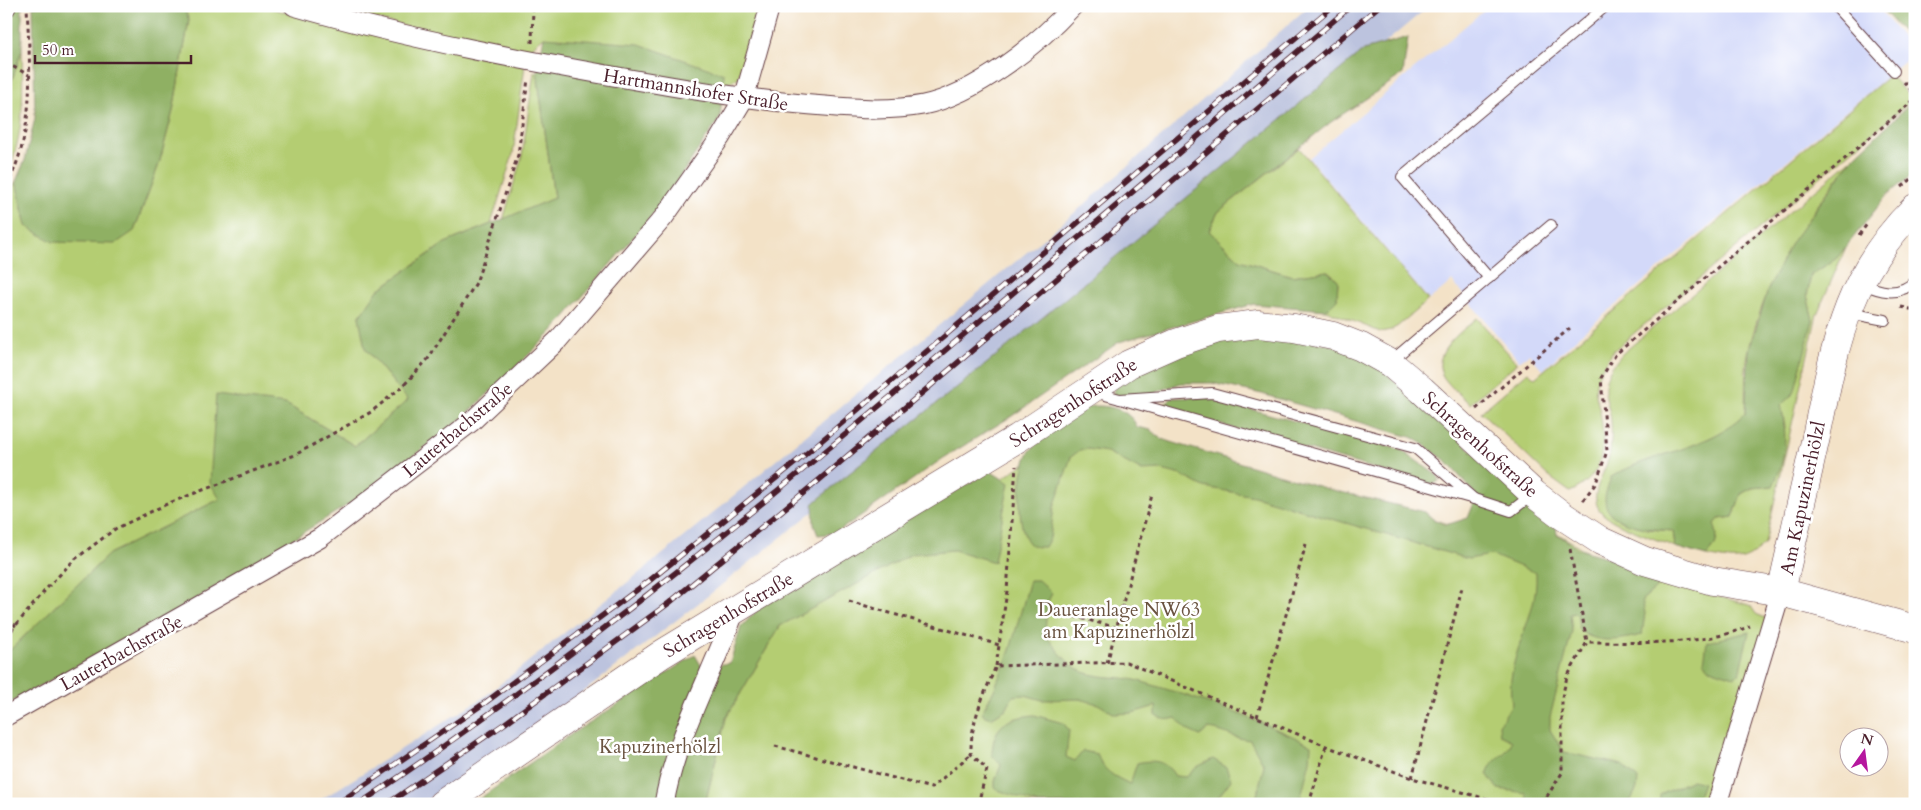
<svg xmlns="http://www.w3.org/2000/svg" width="1921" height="810" viewBox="0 0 1921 810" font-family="Cardo,serif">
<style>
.built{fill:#d3d9f9}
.industrial{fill:#bcc3de}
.green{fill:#b4cd72;stroke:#7f764e}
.forest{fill:#8fb064;stroke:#6c6848}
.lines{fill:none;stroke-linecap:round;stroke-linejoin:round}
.lane-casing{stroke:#633c42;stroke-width:12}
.street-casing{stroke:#633c42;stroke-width:21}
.secondary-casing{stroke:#633c42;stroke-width:29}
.path{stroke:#633c42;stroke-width:3;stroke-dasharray:4 4;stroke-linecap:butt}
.lane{stroke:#fff;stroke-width:10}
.street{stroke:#fff;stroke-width:19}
.secondary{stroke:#fff;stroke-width:28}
.rail-casing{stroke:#4a1f2b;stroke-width:5.5}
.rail{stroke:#fff;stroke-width:4;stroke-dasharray:11;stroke-linecap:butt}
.labels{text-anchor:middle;stroke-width:5;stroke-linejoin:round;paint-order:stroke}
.street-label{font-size:19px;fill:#4a1f2b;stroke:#fff}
.park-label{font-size:19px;fill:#6a5340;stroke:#fff}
</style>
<rect width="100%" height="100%" fill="#fff"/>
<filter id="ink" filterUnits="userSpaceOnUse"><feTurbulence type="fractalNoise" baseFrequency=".02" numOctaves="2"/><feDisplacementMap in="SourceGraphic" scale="10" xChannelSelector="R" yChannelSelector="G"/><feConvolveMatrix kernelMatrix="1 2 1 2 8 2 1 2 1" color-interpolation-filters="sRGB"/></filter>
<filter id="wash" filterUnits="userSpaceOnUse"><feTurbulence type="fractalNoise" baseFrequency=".0096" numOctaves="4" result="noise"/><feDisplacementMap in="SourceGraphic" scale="20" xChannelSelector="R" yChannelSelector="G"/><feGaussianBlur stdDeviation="1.12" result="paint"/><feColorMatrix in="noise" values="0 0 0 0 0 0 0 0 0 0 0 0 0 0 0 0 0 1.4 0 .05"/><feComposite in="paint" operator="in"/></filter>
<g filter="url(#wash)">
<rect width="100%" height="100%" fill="#f3e2c7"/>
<polygon class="built" points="1489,6 1877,6 1915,53 1580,335 1543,370 1529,354 1519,361 1452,281 1429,300 1309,158"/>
<polygon class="industrial" points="1309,6 1429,6 1137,252 709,595 520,741 420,804 314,804 484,697 668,550 1085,204"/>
<g class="green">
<polygon points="183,6 265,6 294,15 525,65 513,154 491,224 445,243 378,290 365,348 408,400 355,446 286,404 220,499 109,554 6,654 6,195 16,181 26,226 134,231 159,164 173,111 189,20"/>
<polygon points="324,6 762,6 738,78 723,85 544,37 528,50 447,37"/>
<path d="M22,50C23,98 25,133 6,178V98Z"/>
<polygon points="534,72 537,72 554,198 503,220 522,156"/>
<path d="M1890,75L1912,100L1613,351C1607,361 1597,372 1596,385C1594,393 1598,402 1600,411C1606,445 1605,477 1570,492L1548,476L1481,412L1528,372L1535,378Z"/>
<polygon points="1299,148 1428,300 1398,326 1391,330 1380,332 1326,310 1337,299 1338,280 1328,271 1292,276 1240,260 1209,231 1218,212"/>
<path d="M1853,158C1805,221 1768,271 1749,349C1744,369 1746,393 1745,414L1730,429L1696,444L1647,529L1673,531L1675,547C1659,540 1613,525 1602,513C1585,496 1608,470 1610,452C1611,442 1612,431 1611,421C1610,407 1602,394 1606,380C1608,370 1616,362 1622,354Z"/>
<path d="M1846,247L1817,314L1765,543C1744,566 1733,561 1706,556C1716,547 1720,538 1713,525L1719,519L1733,517L1741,494L1752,488L1772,486L1785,427L1781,404L1813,321L1807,295L1811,275L1836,258Z"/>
<path d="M1477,318L1517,363L1470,404C1462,396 1451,388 1444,378C1428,354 1462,331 1477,318Z"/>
<polygon points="1087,422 1538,549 1555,532 1601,560 1663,582 1750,605 1756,614 1770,620 1710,804 705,804 726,718 780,626"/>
</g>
<g class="forest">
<polygon points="10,6 22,6 22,50 6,98 6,18"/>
<polygon points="33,6 183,6 189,20 173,111 159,164 134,231 115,244 53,242 26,226 16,181 25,160 35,118"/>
<polygon points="1879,6 1915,6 1915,46 1915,45"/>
<polygon points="544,37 639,44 724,74 720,118 657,210 551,333 464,417 362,496 188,604 6,705 6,654 109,554 220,499 210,483 216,395 286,404 355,446 408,400 365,348 359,317 378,290 445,243 554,198 537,72"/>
<polygon points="1408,37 1403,74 1331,122 1218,212 1209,231 1240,260 1292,276 1327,271 1338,280 1337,299 1326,310 1254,304 1119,342 1012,416 942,459 836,533 818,535 814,525 813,504 837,483 995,357 1364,50"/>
<path d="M1915,95V173L1888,194L1837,258L1811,275L1807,295L1813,320L1794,393L1781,405C1787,437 1787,456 1773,486L1752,488L1741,494L1733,517L1719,519L1714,525C1720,538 1716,547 1706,556L1675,547L1673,531C1654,529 1606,527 1605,500C1605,493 1609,484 1611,477C1654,451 1707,451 1745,414L1749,350L1769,287L1791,243L1853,158L1912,102Z"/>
<path d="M1280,335L1341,347L1376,364L1556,526L1557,534L1578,549L1642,567L1651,576L1657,587L1642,600L1645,613L1642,635C1620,640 1598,645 1579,630L1577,613L1570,614L1572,631L1550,717V730L1564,752L1622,765L1638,779L1637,788L1629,804H1528L1526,793L1498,789L1487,774C1493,756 1508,756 1512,741L1500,735L1499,725L1512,704C1503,658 1539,619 1536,573L1492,555L1468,559L1254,496L1204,487L1181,475L1162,470L1142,471L1107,452L1087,449L1080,450L1071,457L1054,507L1050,538L1045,547C1042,547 1036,547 1033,546C1013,536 1019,465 1030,451C1038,441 1061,417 1073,411C1093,402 1128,404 1137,427L1151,430L1161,439L1328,489L1425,512L1433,519L1446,525L1468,518L1474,503V492L1444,459L1414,438L1262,394L1212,383H1181L1159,391L1133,408L1112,399L1114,388L1145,369L1210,340Z"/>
<polygon points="1206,397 1401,450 1438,476 1439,481 1432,485 1163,408 1164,404 1172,398"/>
<polygon points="990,471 1009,483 994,562 954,550 912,554 780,626 726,718 705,804 472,804 573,733 695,655 702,667 730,663 741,627 763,604"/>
<path d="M1030,580H1038L1052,593L1047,604L1045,634C1054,646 1063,659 1076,668C1094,680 1119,675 1139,681C1197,698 1256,718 1311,745L1310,761L1299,804H1255L1264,765L1250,740C1234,739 1223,730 1208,729L1200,736L1187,730L1176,718C1168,720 1163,721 1156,715V706L1132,713L1115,714L1098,704L1080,699L1042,700L1025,695L1013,696L1006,709L991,718L985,716L982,712L994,690L1010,650Z"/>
<polygon points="1749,632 1739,674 1734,677 1710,669 1704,662 1707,642"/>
<path d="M1034,715L1063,723L1069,730L1066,757L1075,761L1083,751L1097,754C1103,771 1113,776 1130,784L1137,763C1154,759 1166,761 1175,776L1186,777L1197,767L1213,759L1226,767L1231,780L1213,804H1038L995,789V781L1001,765L992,755C993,725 1006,718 1034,715Z"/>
<polygon points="1692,780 1703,783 1695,804 1660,804 1660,795"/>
</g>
</g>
<g filter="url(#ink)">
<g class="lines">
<defs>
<g id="lane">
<polyline points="1835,6 1894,71"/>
<polyline points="1489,278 1402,177 1606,6"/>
<path d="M1860,283C1879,291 1898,298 1915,281"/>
<polyline points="1849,313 1885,320"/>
<polyline points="1390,362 1551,225"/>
<polyline points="1094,392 1120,399"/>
<polygon points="1212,393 1415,448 1474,499 1120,399"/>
<polyline points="1474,499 1511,511 1532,495"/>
</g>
<g id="street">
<path d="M294,6C412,40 532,62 653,83C710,93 767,102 825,106C858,109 891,111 923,105C976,94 1037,45 1073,6"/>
<polyline points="6,7 6,6"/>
<polyline points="6,716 320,538 470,423 558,340 664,217 720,138 744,98 770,6"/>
<path d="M664,804C676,735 712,675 735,610"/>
<polyline points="1717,804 1781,592"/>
</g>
<g id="secondary">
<path d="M1781,592C1793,541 1804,489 1816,437C1835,346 1846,276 1915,208"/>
<polyline points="442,804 662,654 1018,438 1129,364 1176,343 1218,329 1258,324 1294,328 1333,336 1361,347 1390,363 1422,390 1534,494 1563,516 1601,541 1645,561 1713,581 1781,592 1915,629"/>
</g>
</defs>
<use href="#lane" class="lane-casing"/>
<use href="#street" class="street-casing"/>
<use href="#secondary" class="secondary-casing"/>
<g class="path">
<polyline points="532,43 533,6"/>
<polyline points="6,63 29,75"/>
<polyline points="1904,82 1915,95"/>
<path d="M6,187C36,131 30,69 27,7"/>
<polyline points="1902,187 1915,176"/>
<polyline points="1859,235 1867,224"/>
<polyline points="1901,307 1915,310"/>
<polyline points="1476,409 1570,328"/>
<polyline points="1583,500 1596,483 1607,451 1601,378 1616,354 1915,99"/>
<polyline points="1570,549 1587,642"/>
<polyline points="849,601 999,645"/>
<polyline points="1051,610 1129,631"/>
<polyline points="6,620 16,626"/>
<polyline points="6,637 48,587 74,560 115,529 169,503 295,455 371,412 403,386 428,359 476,283 518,155 528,79"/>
<polyline points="1107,663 1152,495"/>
<polyline points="996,666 1007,591 1016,466"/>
<polyline points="1257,717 1306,544"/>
<polyline points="775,746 931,788 971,754"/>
<polyline points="1412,778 1462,588"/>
<path d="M978,804L987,769L971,754C970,722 984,695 996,666L1126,662L1326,746L1412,778L1505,804"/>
<polyline points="1309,804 1326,746"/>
<path d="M1509,804L1544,801L1562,773V697L1567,677L1587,642C1639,642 1700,647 1750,626"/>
<polyline points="1541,804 1544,801 1579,804"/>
</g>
<use href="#lane" class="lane"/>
<use href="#street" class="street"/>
<use href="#secondary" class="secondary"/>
<defs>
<g id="rail">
<polyline points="337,804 486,702 649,581 801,458 1333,6"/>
<path d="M359,804C577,659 777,494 975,325C1101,219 1226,113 1351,6"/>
<polyline points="387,804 504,724 669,603 818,481 1379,6"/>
</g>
</defs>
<use href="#rail" class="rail-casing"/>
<use href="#rail" class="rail"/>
</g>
</g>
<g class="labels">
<g class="street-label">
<text transform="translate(696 89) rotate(9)" y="7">Hartmannshofer Straße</text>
<text transform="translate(1073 402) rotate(-33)" y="7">Schragenhofstraße</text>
<text transform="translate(457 429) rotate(-40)" y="7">Lauterbachstraße</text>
<text transform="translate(1481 444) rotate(42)" y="7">Schragenhofstraße</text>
<text transform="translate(1802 498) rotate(-78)" y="7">Am Kapuzinerhölzl</text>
<text transform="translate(728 614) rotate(-31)" y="7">Schragenhofstraße</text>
<text transform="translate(121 652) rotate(-29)" y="7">Lauterbachstraße</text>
</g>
<g class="park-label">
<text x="1119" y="616">Daueranlage NW63<tspan x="1119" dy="22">am Kapuzinerhölzl</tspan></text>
<text x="660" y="753">Kapuzinerhölzl</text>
</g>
</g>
<rect width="1921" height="810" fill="none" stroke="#fff" stroke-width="25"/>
<g transform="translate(1864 752) rotate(14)"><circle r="24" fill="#ffffff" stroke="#b7a5aa"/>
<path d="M0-4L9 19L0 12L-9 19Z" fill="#b5179e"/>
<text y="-8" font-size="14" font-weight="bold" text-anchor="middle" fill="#4a1f2b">N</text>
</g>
<path d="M35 55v8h156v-8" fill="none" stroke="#4a1f2b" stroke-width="2.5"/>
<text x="42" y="55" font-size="15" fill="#4a1f2b" stroke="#ffffff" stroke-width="4" paint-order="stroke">50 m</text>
</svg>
